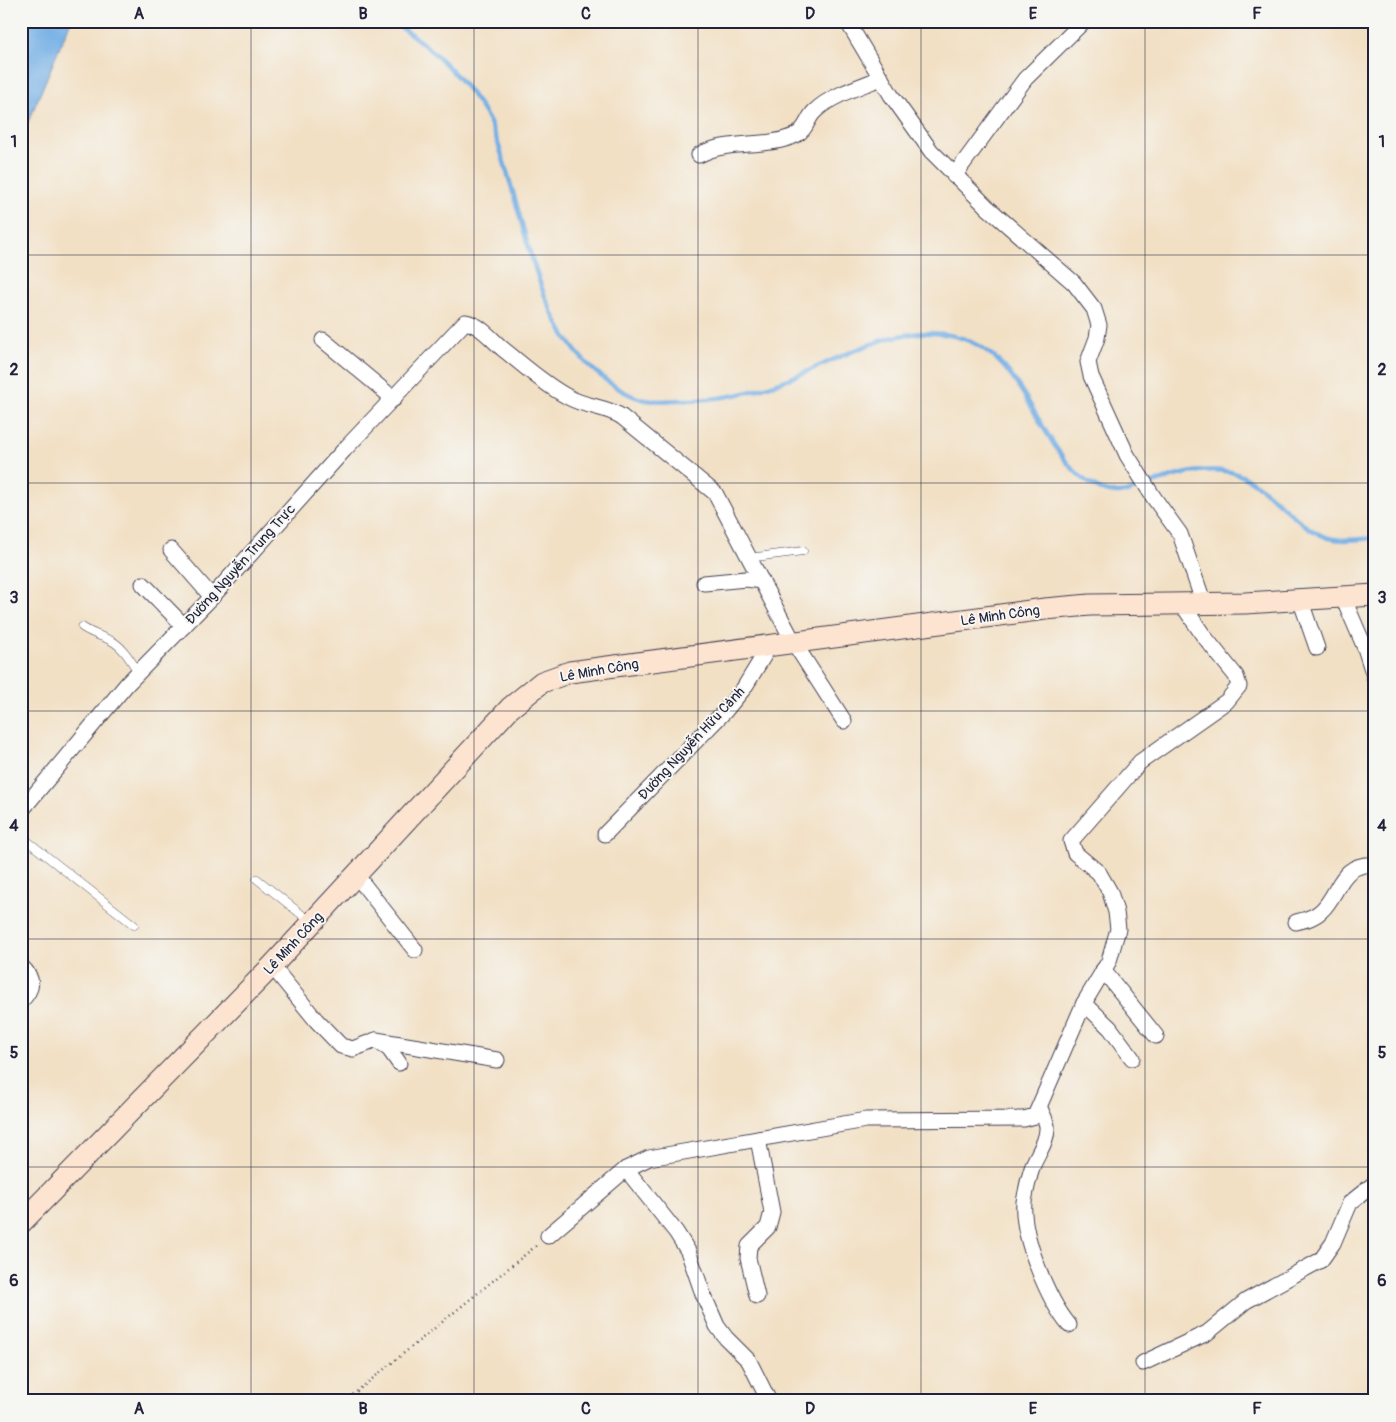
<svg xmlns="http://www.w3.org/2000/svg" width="1396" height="1422" viewBox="0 0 1396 1422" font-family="Pangolin,sans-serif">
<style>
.water{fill:#73afe5;stroke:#4a6890}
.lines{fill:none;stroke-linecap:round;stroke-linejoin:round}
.stream{stroke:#73afe5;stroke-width:4.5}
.lane-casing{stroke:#413e50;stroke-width:9}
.street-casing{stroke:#413e50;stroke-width:17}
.secondary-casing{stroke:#413e50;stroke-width:23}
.path{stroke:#413e50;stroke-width:2.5;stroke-dasharray:1 4;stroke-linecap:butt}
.lane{stroke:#fff;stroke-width:8}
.street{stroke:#fff;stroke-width:15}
.secondary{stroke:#fde4d1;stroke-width:21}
.grid{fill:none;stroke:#22223b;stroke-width:1;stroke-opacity:0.55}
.labels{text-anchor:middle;stroke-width:4;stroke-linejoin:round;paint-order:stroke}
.street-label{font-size:14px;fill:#22223b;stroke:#f6f6f2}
.neatline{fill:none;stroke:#22223b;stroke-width:2}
.grid-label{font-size:16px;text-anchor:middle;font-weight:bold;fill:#22223b}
</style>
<rect width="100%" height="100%" fill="#f6f6f2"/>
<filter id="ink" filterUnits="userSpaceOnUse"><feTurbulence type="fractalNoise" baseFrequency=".02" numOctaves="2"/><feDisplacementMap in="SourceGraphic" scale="10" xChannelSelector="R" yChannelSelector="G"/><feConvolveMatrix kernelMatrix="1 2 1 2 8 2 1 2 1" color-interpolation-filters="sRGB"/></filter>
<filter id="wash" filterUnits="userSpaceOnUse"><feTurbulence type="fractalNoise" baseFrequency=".0096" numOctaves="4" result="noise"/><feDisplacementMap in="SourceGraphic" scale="20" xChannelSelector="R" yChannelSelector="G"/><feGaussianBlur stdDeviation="1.12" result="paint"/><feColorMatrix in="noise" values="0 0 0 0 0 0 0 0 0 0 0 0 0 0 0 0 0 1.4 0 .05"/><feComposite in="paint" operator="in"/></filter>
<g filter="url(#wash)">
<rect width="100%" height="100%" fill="#f2e0c5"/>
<polygon class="water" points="21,21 71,21 21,139"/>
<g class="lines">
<path class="stream" d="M392,21C430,46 465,79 488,119C496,134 501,152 506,169C527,233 540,325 595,371C608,383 629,397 646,400C656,402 669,400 679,400C717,401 753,393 788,379C842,359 898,320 958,337C1025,355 1035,442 1086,481C1094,487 1105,493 1116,493C1126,494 1137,488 1147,485C1174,476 1202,466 1231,472C1265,480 1298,530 1329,538C1344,542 1360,539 1375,538"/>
</g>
</g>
<g filter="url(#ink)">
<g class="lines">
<defs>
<g id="lane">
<polyline points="748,558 803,551"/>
<path d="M82,627C92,634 102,636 112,641C124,648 131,661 138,672"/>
<polyline points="21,836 134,925"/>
<polyline points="257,879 311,922"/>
</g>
<g id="street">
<polyline points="847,21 891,95 931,151 988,208 1074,283 1094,309 1099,325 1097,338 1088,362 1091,376 1127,455 1154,498 1180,534 1204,604"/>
<path d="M699,155C728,139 766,149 796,135C807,129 807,118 815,111C830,96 861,86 881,78"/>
<polyline points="954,176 1025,79 1084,21"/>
<polyline points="323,340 394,399"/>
<polyline points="171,550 212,597"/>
<polyline points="704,583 746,579 762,581"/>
<polyline points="143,584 184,626"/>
<polyline points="1343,597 1365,648 1375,679"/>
<polyline points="1300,599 1317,648"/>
<path d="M21,811L127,684L212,597L344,450L465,322C480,324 492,340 503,349C523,365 545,385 568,397C585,407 605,406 622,417L715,493L794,643L844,721"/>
<polyline points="605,834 725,711 744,688 769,647"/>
<polyline points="356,875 415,950"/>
<path d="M1296,922C1304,920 1314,918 1321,911C1340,894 1339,862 1375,865"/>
<path d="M21,966C35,979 33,989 21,1001"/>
<polyline points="272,966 316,1020 341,1046 353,1049 376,1040 497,1060"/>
<polyline points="1103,970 1156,1036"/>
<polyline points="1084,1003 1110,1028 1132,1058"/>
<polyline points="376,1040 389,1049 399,1063"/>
<path d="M1040,1108C1042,1114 1046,1120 1047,1126C1048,1140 1038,1153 1033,1165C1029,1177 1026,1190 1024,1202C1021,1235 1048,1300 1069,1325"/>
<polyline points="626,1169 676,1232 688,1251 703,1294 717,1326 726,1338 749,1361 769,1401"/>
<polyline points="548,1236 626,1169 649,1158 866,1120 1024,1119 1035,1116 1084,1003 1109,961 1118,929 1116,912 1110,892 1099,873 1075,853 1071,841 1140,762 1227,701 1239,686 1236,676 1203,635 1182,604"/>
<polyline points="757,1296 748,1258 749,1246 768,1227 772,1212 758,1139"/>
<polyline points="1143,1363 1207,1333 1246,1301 1321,1260 1333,1243 1350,1203 1375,1183"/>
</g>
<polyline id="secondary" points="21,1223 272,966 510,708 542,682 570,672 585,670 1045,609 1090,605 1245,603 1375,595"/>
</defs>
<use href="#lane" class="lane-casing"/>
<use href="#street" class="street-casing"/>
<use href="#secondary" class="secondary-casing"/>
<polyline class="path" points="345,1401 537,1245"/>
<use href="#lane" class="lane"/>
<use href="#street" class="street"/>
<use href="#secondary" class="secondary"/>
</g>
</g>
<path class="grid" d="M251,21V1401M474,21V1401M698,21V1401M921,21V1401M1145,21V1401M21,255H1375M21,483H1375M21,711H1375M21,939H1375M21,1167H1375"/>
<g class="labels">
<g class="street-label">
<text transform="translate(240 564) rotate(-48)" y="5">Đường Nguyễn Trung Trực</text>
<text transform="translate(1000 615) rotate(-8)" y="5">Lê Minh Công</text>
<text transform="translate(599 670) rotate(-10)" y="5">Lê Minh Công</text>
<text transform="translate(691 743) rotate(-47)" y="5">Đường Nguyễn Hữu Cảnh</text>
<text transform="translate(293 943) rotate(-47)" y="5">Lê Minh Công</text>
</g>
</g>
<rect width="1396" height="1422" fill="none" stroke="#f6f6f2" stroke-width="55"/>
<rect x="28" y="28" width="1340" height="1366" class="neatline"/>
<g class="grid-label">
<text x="139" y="19">A</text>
<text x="363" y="19">B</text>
<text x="586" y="19">C</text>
<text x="810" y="19">D</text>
<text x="1033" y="19">E</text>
<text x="1257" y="19">F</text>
<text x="14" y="147">1</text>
<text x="1382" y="147">1</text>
<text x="14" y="375">2</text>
<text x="1382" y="375">2</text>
<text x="14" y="603">3</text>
<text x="1382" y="603">3</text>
<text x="14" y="831">4</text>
<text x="1382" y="831">4</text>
<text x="14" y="1058">5</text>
<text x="1382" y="1058">5</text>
<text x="14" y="1286">6</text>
<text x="1382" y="1286">6</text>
<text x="139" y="1414">A</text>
<text x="363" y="1414">B</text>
<text x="586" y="1414">C</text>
<text x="810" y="1414">D</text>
<text x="1033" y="1414">E</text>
<text x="1257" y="1414">F</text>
</g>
</svg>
